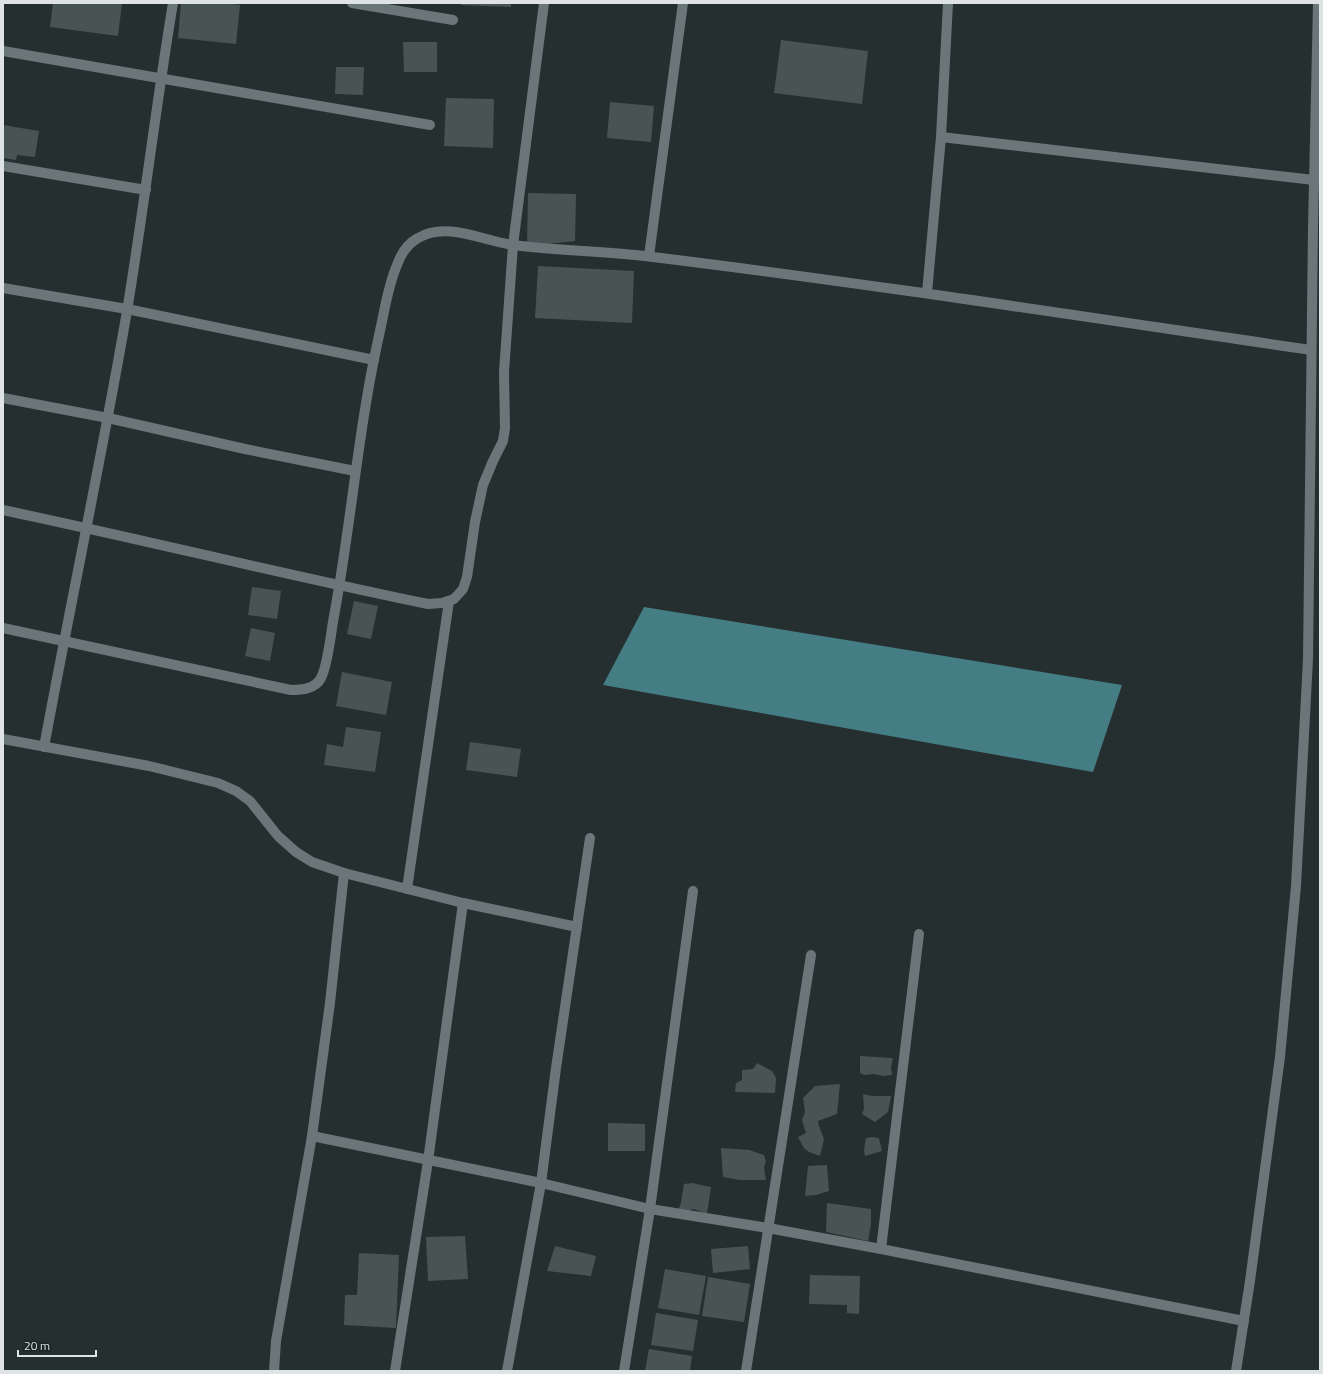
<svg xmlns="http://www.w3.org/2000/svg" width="1323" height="1374" viewBox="0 0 1323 1374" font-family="'Titillium Web',sans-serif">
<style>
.water{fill:#457d84}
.building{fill:#485354}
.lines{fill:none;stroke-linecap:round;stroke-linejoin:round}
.street{stroke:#6b7678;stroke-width:10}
</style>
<rect width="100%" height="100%" fill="#252f30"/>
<polygon class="water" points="644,607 1122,685 1093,772 603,685"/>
<g class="building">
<polygon points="53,3 122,3 118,36 50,27"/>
<polygon points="181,3 223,3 240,5 236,44 178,38"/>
<polygon points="461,3 511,3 511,7 461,5"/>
<polygon points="781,40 868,51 862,104 774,93"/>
<polygon points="403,42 437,42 437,72 404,72"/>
<polygon points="336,67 364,67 363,95 335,94"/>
<polygon points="446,98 494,99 493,148 444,146"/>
<polygon points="610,102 654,106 651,142 607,138"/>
<polygon points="3,125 39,131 35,157 17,155 16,160 3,158"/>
<polygon points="528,193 576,194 575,241 527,246"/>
<polygon points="538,266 634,271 632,323 535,318"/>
<polygon points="252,587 281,591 277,619 248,615"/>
<polygon points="354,601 378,606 371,639 347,634"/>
<polygon points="251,628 275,633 270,661 245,656"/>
<polygon points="342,672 392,682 386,715 336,706"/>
<polygon points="346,727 381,732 375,772 324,765 327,744 343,747"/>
<polygon points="470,742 521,749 517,777 466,770"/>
<polygon points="860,1056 893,1058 891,1067 892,1075 883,1076 874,1074 864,1075 860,1073"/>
<polygon points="757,1063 772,1071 776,1078 775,1093 735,1092 736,1083 742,1080 742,1070 753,1069"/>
<polygon points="840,1084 837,1114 818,1121 819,1126 824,1139 820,1156 809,1152 804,1148 798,1137 806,1133 802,1120 805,1112 803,1098 815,1086"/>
<polygon points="863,1094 872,1096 891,1096 888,1112 875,1122 862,1114 864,1109"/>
<polygon points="608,1123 645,1124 645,1151 608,1151"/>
<polygon points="872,1137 879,1138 882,1151 865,1156 864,1150 866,1138"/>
<polygon points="721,1148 749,1150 764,1155 766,1162 764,1167 766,1180 740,1180 723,1177"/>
<polygon points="827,1165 829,1191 816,1195 805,1196 808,1166"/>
<polygon points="692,1183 711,1187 707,1214 694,1209 677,1213 681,1203 684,1184"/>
<polygon points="827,1203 871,1209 871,1224 868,1241 826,1232"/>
<polygon points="465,1236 468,1279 428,1281 426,1237"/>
<polygon points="555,1246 596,1256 591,1276 547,1271"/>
<polygon points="748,1246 750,1269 713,1273 711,1249"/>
<polygon points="359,1253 399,1255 396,1328 344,1325 345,1295 357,1295"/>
<polygon points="665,1269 706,1276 699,1315 658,1308"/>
<polygon points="810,1275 860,1276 859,1314 847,1313 847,1305 809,1304"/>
<polygon points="708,1277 750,1284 744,1322 702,1316"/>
<polygon points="656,1313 698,1320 693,1351 651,1345"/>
<polygon points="649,1349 692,1356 690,1371 645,1371"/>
</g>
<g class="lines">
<g class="street">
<polyline points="352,3 453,20"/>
<polyline points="3,51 430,125"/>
<polyline points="941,137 1314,180"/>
<polyline points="3,166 146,190"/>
<polyline points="649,256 683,3"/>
<polyline points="3,288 127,309 374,360"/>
<polyline points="927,293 941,137 948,3"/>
<polyline points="3,398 108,418 245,449 355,471"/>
<path d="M3,510C145,540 286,575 428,604L442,603L454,599L463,589L467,577L475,522L483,485L493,461L503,441L505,428L504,372L513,245L544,3"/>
<path d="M3,628L291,690C302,690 315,689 321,678C328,665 331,632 334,616C351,525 358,431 378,340C384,315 387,288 397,265C401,254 407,244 418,238C447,221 483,241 513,245C559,251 607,251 653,257C873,284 1092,318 1311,350"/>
<polyline points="3,739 149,766 218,783 236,791 250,801 278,836 296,852 312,862 344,873 463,903 577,927"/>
<path d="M44,747C71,601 102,456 127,311C144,208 156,105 173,3"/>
<polyline points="407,889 449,601"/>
<polyline points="312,1136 541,1183 650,1209 768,1228 881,1249 1244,1321"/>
<polyline points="881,1249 919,934"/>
<polyline points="274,1371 276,1341 312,1136 330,1003 344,873"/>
<polyline points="395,1371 428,1161 463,903"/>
<polyline points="507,1371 541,1183 556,1068 590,838"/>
<polyline points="624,1371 650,1209 693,891"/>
<polyline points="746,1371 811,955"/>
<polyline points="1236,1371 1250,1281 1280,1057 1296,886 1308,659 1313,227 1318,3"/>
</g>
</g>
<rect width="1323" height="1374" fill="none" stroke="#dee4e5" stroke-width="8"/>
<path d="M18 1350v6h78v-6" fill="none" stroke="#dee4e5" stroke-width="2"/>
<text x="24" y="1350" font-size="12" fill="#dee4e5" stroke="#1b2527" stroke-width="3" paint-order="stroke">20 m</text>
</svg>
